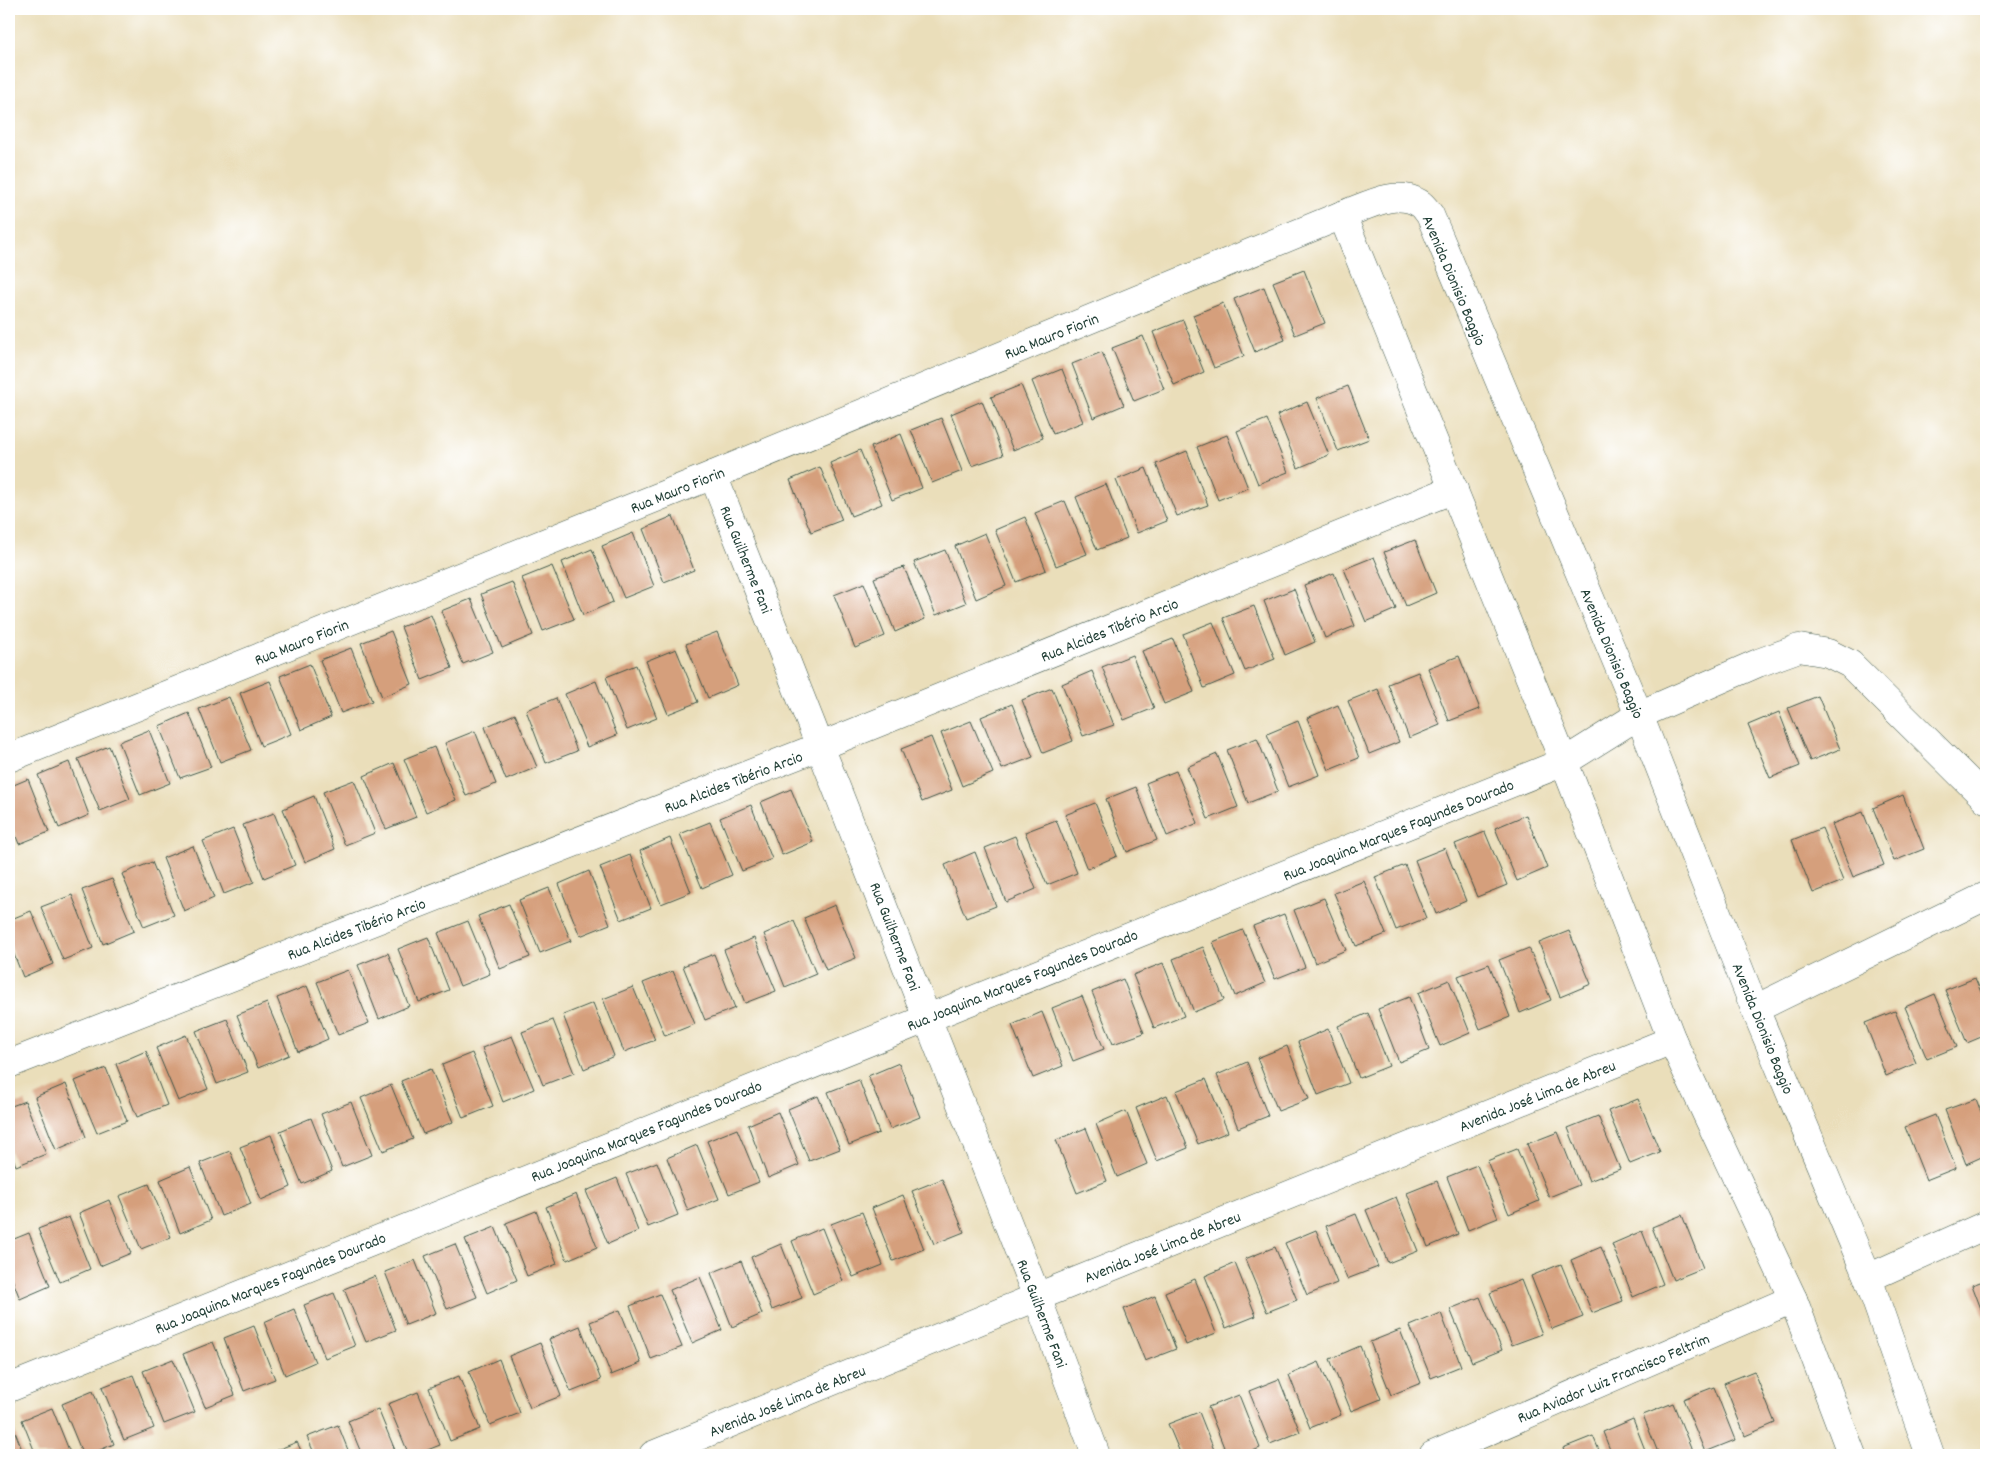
<svg xmlns="http://www.w3.org/2000/svg" width="1995" height="1464" viewBox="0 0 1995 1464" font-family="Dekko,sans-serif">
<style>
.building{fill:#d59f7c}
.lines{fill:none;stroke-linecap:round;stroke-linejoin:round}
.street-casing{stroke:#3d5548;stroke-width:29}
.street{stroke:#fff;stroke-width:28}
.labels{text-anchor:middle;stroke-width:4;stroke-linejoin:round;paint-order:stroke}
.street-label{font-size:16px;fill:#1f3d34;stroke:#fff}
</style>
<rect width="100%" height="100%" fill="#fff"/>
<filter id="ink" filterUnits="userSpaceOnUse"><feTurbulence type="fractalNoise" baseFrequency=".02" numOctaves="2"/><feDisplacementMap in="SourceGraphic" scale="10" xChannelSelector="R" yChannelSelector="G"/><feConvolveMatrix kernelMatrix="1 2 1 2 8 2 1 2 1" color-interpolation-filters="sRGB"/></filter>
<filter id="wash" filterUnits="userSpaceOnUse"><feTurbulence type="fractalNoise" baseFrequency=".0096" numOctaves="4" result="noise"/><feDisplacementMap in="SourceGraphic" scale="20" xChannelSelector="R" yChannelSelector="G"/><feGaussianBlur stdDeviation="1.12" result="paint"/><feColorMatrix in="noise" values="0 0 0 0 0 0 0 0 0 0 0 0 0 0 0 0 0 1.4 0 .05"/><feComposite in="paint" operator="in"/></filter>
<g filter="url(#wash)">
<rect width="100%" height="100%" fill="#eadeba"/>
<g id="blocks">
<g class="building">
<polygon points="1304,270 1325,323 1295,335 1273,282"/>
<polygon points="1264,287 1285,340 1255,352 1234,299"/>
<polygon points="1223,303 1244,356 1214,368 1193,315"/>
<polygon points="1183,320 1204,372 1174,385 1153,332"/>
<polygon points="1143,336 1164,389 1134,401 1112,348"/>
<polygon points="1102,352 1124,405 1093,418 1072,364"/>
<polygon points="1062,369 1083,422 1053,434 1032,381"/>
<polygon points="1021,385 1043,438 1013,450 991,397"/>
<polygon points="1348,386 1369,439 1338,451 1317,398"/>
<polygon points="982,401 1003,455 972,466 951,414"/>
<polygon points="1307,402 1329,455 1298,468 1277,415"/>
<polygon points="941,418 962,471 932,483 911,430"/>
<polygon points="1267,419 1288,472 1258,484 1237,431"/>
<polygon points="901,434 922,488 892,500 871,447"/>
<polygon points="1227,435 1248,488 1218,500 1197,447"/>
<polygon points="860,450 882,504 851,516 830,463"/>
<polygon points="1187,451 1208,505 1177,516 1156,464"/>
<polygon points="820,467 842,520 811,532 790,480"/>
<polygon points="1146,468 1167,521 1137,533 1116,480"/>
<polygon points="1106,484 1127,538 1097,550 1076,497"/>
<polygon points="1065,501 1087,554 1056,566 1035,513"/>
<polygon points="673,516 694,570 664,582 643,529"/>
<polygon points="1025,517 1046,570 1016,582 995,530"/>
<polygon points="633,533 654,586 624,598 602,546"/>
<polygon points="985,533 1006,586 976,599 955,546"/>
<polygon points="1415,540 1436,593 1406,606 1384,552"/>
<polygon points="592,549 613,602 583,615 562,562"/>
<polygon points="945,550 966,603 936,615 914,562"/>
<polygon points="1374,557 1396,609 1366,622 1344,569"/>
<polygon points="552,566 574,619 543,631 522,578"/>
<polygon points="904,567 925,619 895,632 874,578"/>
<polygon points="1334,573 1355,626 1325,638 1304,585"/>
<polygon points="512,582 533,635 502,648 481,594"/>
<polygon points="864,583 885,636 855,648 834,595"/>
<polygon points="1294,589 1315,642 1285,655 1264,601"/>
<polygon points="471,599 493,652 463,664 441,611"/>
<polygon points="1254,606 1275,659 1245,671 1223,618"/>
<polygon points="431,615 452,668 422,680 401,627"/>
<polygon points="1213,622 1235,675 1204,688 1183,634"/>
<polygon points="391,631 412,684 382,697 361,643"/>
<polygon points="717,632 738,685 708,698 686,644"/>
<polygon points="1173,639 1194,692 1164,704 1142,651"/>
<polygon points="351,648 372,701 341,713 320,660"/>
<polygon points="676,649 698,702 668,714 646,661"/>
<polygon points="1132,655 1154,708 1124,720 1102,667"/>
<polygon points="1459,656 1480,709 1449,721 1428,668"/>
<polygon points="310,664 331,717 301,730 280,676"/>
<polygon points="636,665 657,718 627,730 606,677"/>
<polygon points="1092,671 1114,725 1083,736 1062,684"/>
<polygon points="1418,672 1440,725 1409,738 1388,684"/>
<polygon points="270,681 291,734 261,746 240,693"/>
<polygon points="596,681 617,735 587,747 565,694"/>
<polygon points="1052,688 1073,741 1043,753 1022,700"/>
<polygon points="1378,689 1399,742 1369,754 1348,701"/>
<polygon points="1818,696 1840,749 1810,761 1788,708"/>
<polygon points="229,697 251,750 220,762 199,709"/>
<polygon points="556,698 577,751 546,763 526,710"/>
<polygon points="1012,704 1033,757 1002,769 981,717"/>
<polygon points="1338,705 1359,758 1329,770 1307,718"/>
<polygon points="1779,712 1800,766 1770,778 1748,725"/>
<polygon points="189,713 211,767 180,778 159,726"/>
<polygon points="515,714 537,767 506,780 485,727"/>
<polygon points="971,721 993,773 962,786 941,733"/>
<polygon points="1298,721 1319,775 1288,787 1267,734"/>
<polygon points="149,730 170,783 140,795 119,742"/>
<polygon points="475,731 496,784 466,796 445,743"/>
<polygon points="931,737 952,790 922,802 901,749"/>
<polygon points="1257,738 1278,791 1248,803 1227,750"/>
<polygon points="109,746 130,799 100,811 78,759"/>
<polygon points="434,747 456,800 426,812 404,759"/>
<polygon points="1217,754 1238,807 1208,819 1187,767"/>
<polygon points="69,762 89,815 59,828 38,775"/>
<polygon points="394,763 416,817 386,829 364,776"/>
<polygon points="1176,771 1198,823 1167,836 1146,783"/>
<polygon points="28,779 49,832 19,844 9,819 9,787"/>
<polygon points="354,780 375,833 345,845 323,792"/>
<polygon points="1136,787 1157,840 1127,852 1106,799"/>
<polygon points="791,789 813,842 782,855 761,802"/>
<polygon points="1903,795 1924,849 1894,861 1873,808"/>
<polygon points="314,796 335,849 305,862 283,809"/>
<polygon points="1095,803 1117,856 1087,869 1065,815"/>
<polygon points="751,805 772,859 742,871 720,818"/>
<polygon points="1863,812 1884,865 1853,877 1832,824"/>
<polygon points="274,813 295,865 264,878 243,825"/>
<polygon points="1526,815 1547,868 1517,881 1495,828"/>
<polygon points="1056,820 1077,873 1047,885 1025,832"/>
<polygon points="710,822 732,875 702,888 680,834"/>
<polygon points="1822,828 1843,881 1813,893 1792,840"/>
<polygon points="233,829 254,882 224,894 203,841"/>
<polygon points="1485,832 1507,885 1477,897 1455,844"/>
<polygon points="1015,836 1036,889 1006,902 985,848"/>
<polygon points="670,838 691,892 661,904 640,851"/>
<polygon points="193,846 214,898 184,911 163,858"/>
<polygon points="1445,848 1466,901 1436,914 1415,860"/>
<polygon points="975,852 996,906 966,918 945,865"/>
<polygon points="630,855 651,908 621,920 600,867"/>
<polygon points="152,862 174,915 144,927 122,874"/>
<polygon points="1405,865 1426,918 1396,930 1375,877"/>
<polygon points="589,871 610,924 580,936 559,884"/>
<polygon points="112,879 134,931 103,944 82,890"/>
<polygon points="1364,881 1386,934 1356,946 1334,893"/>
<polygon points="549,888 571,941 540,953 519,900"/>
<polygon points="72,895 93,948 63,960 41,907"/>
<polygon points="1324,898 1346,950 1315,963 1294,910"/>
<polygon points="509,904 530,957 500,969 478,916"/>
<polygon points="835,905 856,958 826,970 804,918"/>
<polygon points="31,911 53,964 23,977 9,942 9,920"/>
<polygon points="1284,914 1305,967 1275,979 1253,926"/>
<polygon points="468,921 490,974 460,986 438,933"/>
<polygon points="794,921 816,974 785,987 764,934"/>
<polygon points="1243,930 1265,983 1235,996 1213,942"/>
<polygon points="1569,931 1591,984 1560,997 1539,943"/>
<polygon points="428,937 449,990 419,1002 398,949"/>
<polygon points="754,938 776,991 745,1003 724,950"/>
<polygon points="1203,947 1224,1000 1194,1012 1173,959"/>
<polygon points="1529,948 1551,1000 1520,1013 1499,960"/>
<polygon points="388,953 409,1006 379,1019 358,965"/>
<polygon points="714,954 735,1008 705,1020 683,966"/>
<polygon points="1163,963 1184,1016 1154,1028 1133,975"/>
<polygon points="1489,964 1510,1017 1480,1029 1458,976"/>
<polygon points="348,970 369,1023 338,1035 317,982"/>
<polygon points="673,971 695,1024 665,1036 643,983"/>
<polygon points="1975,978 1986,1004 1986,1035 1967,1043 1945,990"/>
<polygon points="1123,979 1144,1033 1113,1044 1092,992"/>
<polygon points="1449,980 1470,1033 1440,1046 1418,993"/>
<polygon points="307,986 328,1039 298,1052 277,998"/>
<polygon points="633,987 655,1040 624,1052 603,999"/>
<polygon points="1935,994 1957,1047 1927,1059 1905,1007"/>
<polygon points="1082,996 1104,1049 1073,1061 1052,1008"/>
<polygon points="1409,997 1429,1050 1399,1062 1378,1009"/>
<polygon points="267,1003 289,1055 258,1068 237,1015"/>
<polygon points="593,1003 614,1056 584,1069 563,1015"/>
<polygon points="1895,1011 1916,1063 1886,1076 1865,1023"/>
<polygon points="1042,1012 1063,1066 1033,1078 1012,1025"/>
<polygon points="1368,1013 1389,1066 1359,1078 1338,1026"/>
<polygon points="227,1019 248,1072 217,1084 196,1031"/>
<polygon points="553,1020 574,1073 543,1085 522,1032"/>
<polygon points="1328,1029 1349,1083 1318,1095 1298,1042"/>
<polygon points="186,1035 208,1089 178,1101 156,1048"/>
<polygon points="512,1036 534,1089 503,1102 482,1048"/>
<polygon points="1287,1046 1309,1099 1278,1111 1257,1058"/>
<polygon points="146,1051 167,1105 137,1117 116,1064"/>
<polygon points="472,1053 493,1106 463,1118 442,1065"/>
<polygon points="1247,1062 1268,1116 1238,1128 1217,1075"/>
<polygon points="899,1063 920,1117 890,1129 868,1076"/>
<polygon points="106,1068 127,1121 97,1133 75,1081"/>
<polygon points="431,1069 453,1122 423,1134 401,1081"/>
<polygon points="1206,1079 1228,1132 1198,1144 1176,1091"/>
<polygon points="859,1080 879,1133 849,1145 828,1092"/>
<polygon points="66,1084 86,1137 56,1150 35,1097"/>
<polygon points="391,1085 413,1139 383,1151 361,1098"/>
<polygon points="1167,1095 1188,1148 1157,1161 1136,1108"/>
<polygon points="818,1096 840,1149 809,1161 788,1109"/>
<polygon points="1638,1099 1660,1152 1630,1164 1608,1111"/>
<polygon points="1976,1099 1986,1125 1986,1155 1966,1164 1945,1110"/>
<polygon points="25,1101 46,1154 16,1166 9,1148 9,1107"/>
<polygon points="351,1102 372,1155 342,1167 321,1114"/>
<polygon points="1126,1111 1147,1164 1117,1177 1096,1124"/>
<polygon points="778,1112 799,1165 768,1178 748,1125"/>
<polygon points="1935,1115 1956,1168 1926,1180 1905,1127"/>
<polygon points="1598,1116 1620,1169 1589,1181 1568,1128"/>
<polygon points="311,1118 332,1171 302,1184 280,1131"/>
<polygon points="1086,1128 1107,1181 1077,1193 1056,1140"/>
<polygon points="737,1129 759,1182 729,1194 707,1141"/>
<polygon points="1558,1132 1579,1185 1549,1197 1527,1144"/>
<polygon points="271,1135 291,1187 261,1200 240,1147"/>
<polygon points="697,1145 719,1199 688,1211 667,1158"/>
<polygon points="1517,1149 1539,1201 1509,1214 1487,1161"/>
<polygon points="230,1151 251,1204 221,1216 200,1163"/>
<polygon points="657,1162 678,1215 648,1227 626,1174"/>
<polygon points="1477,1165 1498,1218 1468,1230 1447,1177"/>
<polygon points="190,1167 211,1220 180,1233 160,1180"/>
<polygon points="617,1178 638,1231 608,1244 586,1191"/>
<polygon points="942,1179 964,1232 934,1244 912,1191"/>
<polygon points="1437,1181 1458,1234 1428,1247 1407,1193"/>
<polygon points="149,1184 171,1237 141,1249 119,1196"/>
<polygon points="576,1194 597,1247 567,1260 546,1207"/>
<polygon points="903,1195 924,1249 893,1261 872,1208"/>
<polygon points="1396,1197 1418,1251 1388,1263 1366,1210"/>
<polygon points="109,1200 131,1253 100,1266 79,1213"/>
<polygon points="536,1211 557,1264 527,1276 506,1223"/>
<polygon points="862,1212 883,1265 853,1277 831,1224"/>
<polygon points="1356,1214 1378,1267 1347,1279 1326,1226"/>
<polygon points="1682,1215 1703,1268 1673,1280 1652,1227"/>
<polygon points="69,1217 90,1269 60,1282 38,1229"/>
<polygon points="495,1227 517,1280 487,1293 465,1239"/>
<polygon points="822,1228 843,1281 813,1294 792,1241"/>
<polygon points="1316,1230 1337,1283 1307,1295 1285,1243"/>
<polygon points="1642,1231 1663,1284 1633,1297 1612,1244"/>
<polygon points="29,1233 50,1286 20,1299 9,1271 9,1241"/>
<polygon points="455,1244 477,1297 447,1309 425,1256"/>
<polygon points="781,1244 802,1298 772,1310 751,1257"/>
<polygon points="1275,1247 1297,1300 1267,1312 1245,1259"/>
<polygon points="1601,1247 1623,1301 1592,1313 1571,1260"/>
<polygon points="415,1260 436,1313 406,1325 385,1272"/>
<polygon points="741,1261 762,1314 732,1327 711,1273"/>
<polygon points="1235,1263 1256,1316 1226,1328 1205,1276"/>
<polygon points="1561,1264 1583,1317 1552,1329 1531,1276"/>
<polygon points="375,1276 396,1330 366,1342 344,1289"/>
<polygon points="700,1277 722,1330 692,1343 670,1290"/>
<polygon points="1195,1279 1216,1333 1186,1345 1165,1292"/>
<polygon points="1521,1280 1542,1334 1512,1345 1490,1293"/>
<polygon points="1986,1280 1986,1322 1972,1285"/>
<polygon points="334,1293 355,1346 325,1358 304,1305"/>
<polygon points="660,1294 682,1347 651,1359 630,1306"/>
<polygon points="1155,1296 1176,1349 1145,1361 1124,1309"/>
<polygon points="1480,1297 1502,1350 1472,1362 1450,1309"/>
<polygon points="294,1309 315,1362 285,1375 264,1322"/>
<polygon points="620,1310 641,1363 611,1375 590,1322"/>
<polygon points="1441,1313 1461,1366 1431,1378 1410,1326"/>
<polygon points="254,1326 275,1379 244,1391 224,1338"/>
<polygon points="580,1326 601,1380 571,1392 549,1339"/>
<polygon points="1400,1330 1421,1383 1391,1395 1370,1342"/>
<polygon points="213,1342 235,1395 205,1407 183,1354"/>
<polygon points="540,1343 561,1396 530,1408 509,1356"/>
<polygon points="1360,1346 1381,1399 1351,1411 1330,1359"/>
<polygon points="173,1359 195,1412 164,1424 143,1371"/>
<polygon points="499,1359 520,1413 490,1425 469,1372"/>
<polygon points="1319,1362 1341,1415 1310,1428 1289,1375"/>
<polygon points="1754,1371 1775,1423 1745,1436 1724,1383"/>
<polygon points="133,1375 154,1428 124,1440 102,1387"/>
<polygon points="459,1376 480,1429 450,1441 429,1388"/>
<polygon points="1279,1379 1300,1432 1270,1444 1249,1391"/>
<polygon points="1714,1387 1735,1440 1705,1452 1683,1399"/>
<polygon points="93,1391 114,1444 88,1455 83,1455 62,1404"/>
<polygon points="418,1392 440,1445 415,1455 409,1455 388,1404"/>
<polygon points="1239,1395 1260,1448 1243,1455 1227,1455 1208,1407"/>
<polygon points="1673,1403 1694,1455 1659,1455 1643,1415"/>
<polygon points="52,1408 71,1455 36,1455 22,1420"/>
<polygon points="378,1409 397,1455 362,1455 348,1421"/>
<polygon points="1199,1412 1216,1455 1181,1455 1168,1424"/>
<polygon points="1633,1419 1647,1455 1612,1455 1603,1432"/>
<polygon points="12,1424 24,1455 9,1455 9,1425"/>
<polygon points="338,1425 350,1455 315,1455 307,1437"/>
<polygon points="1593,1436 1601,1455 1565,1455 1563,1448"/>
<polygon points="297,1442 303,1455 268,1455 267,1454"/>
</g>
</g>
</g>
<g filter="url(#ink)">
<use href="#blocks" fill-opacity="0" stroke="#3d5548" stroke-width="1"/>
<g class="lines">
<defs>
<g id="street">
<polyline points="1342,215 1564,762 1672,1040 1793,1299 1852,1455"/>
<polyline points="713,475 1037,1297 1096,1455"/>
<path d="M9,758L713,475L1342,215C1365,207 1396,188 1419,203C1423,205 1427,211 1430,215L1639,715L1755,1009L1868,1278L1930,1455"/>
<polyline points="1755,1009 1986,896"/>
<polyline points="9,1064 821,746 1454,489"/>
<polyline points="1868,1278 1986,1225"/>
<polyline points="9,1388 1564,762 1639,715 1758,663 1799,648 1828,653 1850,664 1986,799"/>
<polyline points="653,1455 1037,1297 1672,1040"/>
<polyline points="1433,1455 1793,1299"/>
</g>
</defs>
<use href="#street" class="street-casing"/>
<use href="#street" class="street"/>
</g>
</g>
<g class="labels">
<g class="street-label">
<text transform="translate(1455 280) rotate(67)" y="6">Avenida Dionisio Baggio</text>
<text transform="translate(1051 335) rotate(-22)" y="6">Rua Mauro Fiorin</text>
<text transform="translate(677 489) rotate(-22)" y="6">Rua Mauro Fiorin</text>
<text transform="translate(747 559) rotate(68)" y="6">Rua Guilherme Fani</text>
<text transform="translate(1109 629) rotate(-22)" y="6">Rua Alcides Tibério Arcio</text>
<text transform="translate(301 641) rotate(-22)" y="6">Rua Mauro Fiorin</text>
<text transform="translate(1613 653) rotate(67)" y="6">Avenida Dionisio Baggio</text>
<text transform="translate(733 781) rotate(-21)" y="6">Rua Alcides Tibério Arcio</text>
<text transform="translate(1398 829) rotate(-22)" y="6">Rua Joaquina Marques Fagundes Dourado</text>
<text transform="translate(356 928) rotate(-21)" y="6">Rua Alcides Tibério Arcio</text>
<text transform="translate(896 936) rotate(69)" y="6">Rua Guilherme Fani</text>
<text transform="translate(1022 979) rotate(-22)" y="6">Rua Joaquina Marques Fagundes Dourado</text>
<text transform="translate(1764 1028) rotate(68)" y="6">Avenida Dionisio Baggio</text>
<text transform="translate(1537 1095) rotate(-22)" y="6">Avenida José Lima de Abreu</text>
<text transform="translate(646 1130) rotate(-22)" y="6">Rua Joaquina Marques Fagundes Dourado</text>
<text transform="translate(1162 1246) rotate(-22)" y="6">Avenida José Lima de Abreu</text>
<text transform="translate(270 1282) rotate(-22)" y="6">Rua Joaquina Marques Fagundes Dourado</text>
<text transform="translate(1043 1313) rotate(69)" y="6">Rua Guilherme Fani</text>
<text transform="translate(1613 1377) rotate(-23)" y="6">Rua Aviador Luiz Francisco Feltrim</text>
<text transform="translate(787 1400) rotate(-22)" y="6">Avenida José Lima de Abreu</text>
</g>
</g>
<rect width="1995" height="1464" fill="none" stroke="#fff" stroke-width="30"/>
</svg>
